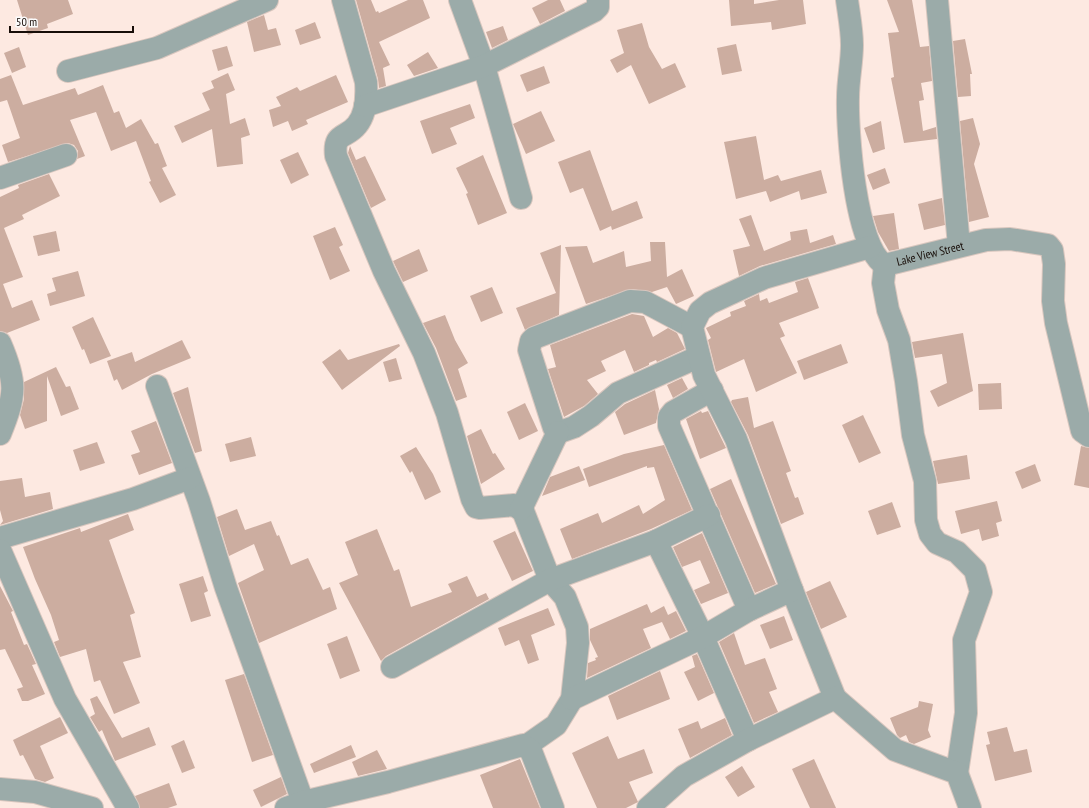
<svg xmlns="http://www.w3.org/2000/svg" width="1089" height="808" viewBox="0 0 1089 808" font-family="'PT Sans Narrow',sans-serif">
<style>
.building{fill:#ccada0}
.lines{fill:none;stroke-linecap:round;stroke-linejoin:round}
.minor-casing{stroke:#d8c6be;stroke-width:24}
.minor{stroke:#9baba9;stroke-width:22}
.labels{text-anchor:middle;stroke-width:3;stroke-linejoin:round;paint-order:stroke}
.street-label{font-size:12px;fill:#170d08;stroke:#fbfbfb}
</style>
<rect width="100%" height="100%" fill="#fde9e1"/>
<g class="building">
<polygon points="17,0 68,0 73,14 47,24 48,28 28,35"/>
<polygon points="356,0 371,0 376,12 378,11 379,13 408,0 423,0 430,18 379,42 390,65 383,68 386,86 379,88 378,79"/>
<polygon points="548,0 560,0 565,11 540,24 532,8"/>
<polygon points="729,0 754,0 754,4 779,0 803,0 806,24 772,30 771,22 731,26"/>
<polygon points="887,0 912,0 920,47 929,46 932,81 921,83 924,100 919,101 923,131 936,127 937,139 904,143 891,78 894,77 888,33 899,32"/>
<polygon points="264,15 268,30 276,28 281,45 254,52 247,22"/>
<polygon points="315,22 321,38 300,45 295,30"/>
<polygon points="642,23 649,47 662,69 675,63 686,87 649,104 631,65 617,73 610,60 624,53 617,30"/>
<polygon points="503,26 508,40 492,48 486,32"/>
<polygon points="965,39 972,74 970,74 971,96 958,97 953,41"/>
<polygon points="736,44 742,71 722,75 717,48"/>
<polygon points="227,46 233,66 218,71 212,50"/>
<polygon points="19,47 26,67 12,73 4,53"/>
<polygon points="428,52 438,68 414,76 407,65"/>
<polygon points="544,66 550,83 527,92 520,75"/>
<polygon points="228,73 235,90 226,94 230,124 245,118 250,135 241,138 243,164 217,167 212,129 182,143 174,126 210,110 202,93 214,88 211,81"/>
<polygon points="11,75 23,105 75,88 78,95 103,85 114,113 119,111 126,128 141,119 155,144 158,143 167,166 162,168 176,195 160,203 149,182 151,181 136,141 111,151 96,112 70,120 85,156 77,159 78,151 74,145 68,143 8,162 2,145 20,138 7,100 0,102 0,79"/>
<polygon points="336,75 348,102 306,120 308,124 292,131 288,121 273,127 269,110 281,106 276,97 297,87 300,91"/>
<polygon points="470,104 475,118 450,128 457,144 432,154 420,121"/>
<polygon points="541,111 555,141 526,154 513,124"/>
<polygon points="973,118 980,144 974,164 989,217 969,222 960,121"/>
<polygon points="881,121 885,149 873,153 864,128"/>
<polygon points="756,136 764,180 778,175 781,181 821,170 827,193 801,200 799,191 770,202 766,191 736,199 724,142"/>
<polygon points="350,146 356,160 365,156 386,200 371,208 348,153"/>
<polygon points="590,150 612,211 637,201 643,218 612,230 611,226 600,231 583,188 570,193 558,162"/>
<polygon points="298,152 309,175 291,184 280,160"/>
<polygon points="483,155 507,213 478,225 466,194 468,193 456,168"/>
<polygon points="885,168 890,183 873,190 867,175"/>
<polygon points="49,174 60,196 22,215 24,219 4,228 23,277 3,284 12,308 32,300 40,320 7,333 0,331 0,197 19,188 18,185"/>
<polygon points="942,198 945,225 924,230 918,204"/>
<polygon points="894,213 899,249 889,251 878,232 873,216"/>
<polygon points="751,215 764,251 791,240 790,232 807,229 810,243 833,235 836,244 760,266 739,276 733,250 750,246 739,219"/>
<polygon points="335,227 343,245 339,247 350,271 330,280 313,236"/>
<polygon points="56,231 60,251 38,256 33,236"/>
<polygon points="650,242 665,242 667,277 682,269 694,296 676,304 667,287 652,292 631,289 586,304 565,247 587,246 593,263 624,251 626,267 651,261"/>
<polygon points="561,245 559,315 525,330 516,308 556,293 540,253"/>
<polygon points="419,249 428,271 403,282 393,261"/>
<polygon points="78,271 85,296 50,306 47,294 56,291 52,278"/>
<polygon points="808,278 819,308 779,323 785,336 780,338 797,373 756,392 744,359 716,372 708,340 711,338 706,328 731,316 730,312 746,306 744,301 759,294 760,301 767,298 769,303 798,292 795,282"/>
<polygon points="492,287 503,313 481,322 470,296"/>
<polygon points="632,314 644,316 653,337 668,328 677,333 685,349 657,362 656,360 649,363 649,365 634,372 625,350 601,361 606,371 587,380 598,394 584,406 564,417 548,369 556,367 550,345"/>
<polygon points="445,315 455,340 468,363 458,369 467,397 456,401 436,348 423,323"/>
<polygon points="93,317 111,356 90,364 84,349 82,350 72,327"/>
<polygon points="963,333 973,391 938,407 930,391 947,383 942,354 915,358 912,342"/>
<polygon points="182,340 191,358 152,374 122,390 117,379 114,381 107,361 132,352 135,362"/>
<polygon points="399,344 400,346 342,390 322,362 340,349 348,360"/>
<polygon points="841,344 848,363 804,380 797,361"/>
<polygon points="396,358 402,379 389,382 383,362"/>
<polygon points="56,367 66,387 70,386 79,409 61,416 47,376 47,421 25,429 20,415 24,399 24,382"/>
<polygon points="682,378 688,389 673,398 667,385"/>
<polygon points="1001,383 1002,409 979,410 978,384"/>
<polygon points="188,387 202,451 195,453 173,393"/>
<polygon points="655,390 659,409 656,423 624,435 615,412 625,404"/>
<polygon points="748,397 754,428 773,421 791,471 786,473 795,498 798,497 804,514 781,524 748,435 731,402 732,400"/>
<polygon points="525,403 538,431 519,440 507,412"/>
<polygon points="701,411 702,413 708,411 726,448 700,459 686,419"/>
<polygon points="863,415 881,453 859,463 842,425"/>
<polygon points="156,421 172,463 139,475 131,455 140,452 131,431"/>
<polygon points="481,429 493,454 495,453 505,469 481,484 467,436"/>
<polygon points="251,437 256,456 230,462 225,444"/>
<polygon points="97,442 105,463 80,471 73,450"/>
<polygon points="664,445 692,510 651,529 572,559 560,529 598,513 602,523 639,505 643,514 665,500 654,467 647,468 647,466 589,487 583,469 624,454"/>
<polygon points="1081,446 1089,448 1089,488 1074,485"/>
<polygon points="416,447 433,474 441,492 425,500 412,471 410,473 400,456"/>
<polygon points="967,455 970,479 938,484 933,461"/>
<polygon points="1035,464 1041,481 1022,489 1015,472"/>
<polygon points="579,466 585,480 542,496 550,477"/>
<polygon points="22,478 25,497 50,492 53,509 0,525 3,521 0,510 0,481"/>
<polygon points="731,479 776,584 755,593 710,489"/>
<polygon points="997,501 1002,521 996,523 999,536 982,541 979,529 961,534 955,511"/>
<polygon points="892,502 901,527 877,535 868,511"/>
<polygon points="237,509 245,530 271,521 277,536 279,535 291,565 308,558 323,590 330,587 337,609 259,643 238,583 264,570 254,544 229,556 217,517"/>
<polygon points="128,514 134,530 109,540 135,613 130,615 141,657 123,662 140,703 114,714 100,680 94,682 86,649 60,657 54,642 59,640 51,615 35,579 23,547 80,528 81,532"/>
<polygon points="377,529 394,571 399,569 411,607 452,592 448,584 467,576 477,597 486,593 489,599 386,656 381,661 339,583 358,575 345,542"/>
<polygon points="515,531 533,571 512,581 493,541"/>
<polygon points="702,533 728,593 701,604 694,590 710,583 700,560 682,567 673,547"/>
<polygon points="203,576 208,591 204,593 211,616 191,622 179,584"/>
<polygon points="830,581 847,617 821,629 806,592"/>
<polygon points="0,586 13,611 11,612 24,645 27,644 36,664 32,665 45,694 28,701 22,701 17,689 23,687 5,649 0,650"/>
<polygon points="647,604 651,613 664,606 668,615 676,611 686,631 670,639 662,622 643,629 651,648 587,678 588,663 596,660 595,658 598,657 590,640 590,629"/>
<polygon points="548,608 555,625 531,635 539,660 528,664 519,640 505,646 498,628"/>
<polygon points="784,616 793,640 770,649 760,625"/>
<polygon points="734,633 745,665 765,658 777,689 769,692 778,712 754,723 719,642"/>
<polygon points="347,636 360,671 340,679 327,644"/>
<polygon points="697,654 714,693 698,701 684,672 695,667 692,656"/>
<polygon points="660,671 670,699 617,720 608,696"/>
<polygon points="244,674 273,755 252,762 225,680"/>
<polygon points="97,696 122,738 149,727 156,745 115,761 102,730 99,732 90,717 95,714 90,699"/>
<polygon points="919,701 933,704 928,730 931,737 914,744 909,742 906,735 900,738 897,735 890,718 918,707"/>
<polygon points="60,717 68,733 40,746 54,778 45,782 35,779 23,755 20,756 13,740"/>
<polygon points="725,718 732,735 690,758 678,729 698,721 701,729"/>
<polygon points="1007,727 1014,752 1027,749 1032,772 995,781 986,745 990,744 987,732"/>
<polygon points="608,736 618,759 644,749 653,773 629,782 638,802 626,808 597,808 572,753"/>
<polygon points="184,740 195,768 182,773 171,746"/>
<polygon points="351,745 356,757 314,773 310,764"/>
<polygon points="377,750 387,769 358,776 352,762"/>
<polygon points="520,759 540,808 493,808 480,775"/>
<polygon points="814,759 836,808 810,808 792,769"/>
<polygon points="742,766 755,787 738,797 725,777"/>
<polygon points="281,777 287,794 261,807 253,790"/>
<polygon points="169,783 177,805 168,808 140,808 135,796"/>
</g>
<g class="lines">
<defs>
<g id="minor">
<path d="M343,0L366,82C367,97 366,114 357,125C346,139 333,132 336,156L384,271L424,353L447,413L472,499L476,507L480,508L514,505L523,511L550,580L565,597L577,627L578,643L572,699L556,725L526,746"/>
<polyline points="460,0 484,66 521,198"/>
<path id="s1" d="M847,0C849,15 852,30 852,45C852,62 848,80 848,97C847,129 855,249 885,265L986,240L1010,239L1048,245L1052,250L1054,264L1053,301L1056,323L1082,431L1089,436"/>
<polyline points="937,0 959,246"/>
<polyline points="68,71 157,48 267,0"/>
<polyline points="365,106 484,66 594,11 598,7 598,0"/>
<polyline points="0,178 66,155"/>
<polyline points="885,265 883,283 888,310 899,340 906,381 913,435 925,481 926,520 930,534 937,543 957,552 975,570 981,592 964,640 966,713 957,773"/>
<polyline points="692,327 645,302 630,301 534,338 531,341 529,350 554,428 560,432 574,427 591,416 618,393 698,357"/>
<path d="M0,343C17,382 16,395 0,434"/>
<polyline points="157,386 199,501 226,588 303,802"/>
<polyline points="712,390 673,412 669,417 669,426 749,610"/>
<polyline points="521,509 558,432"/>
<polyline points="0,538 133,499 190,478"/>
<polyline points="656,541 703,637 748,740"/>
<polyline points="0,550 65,699 128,808"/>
<polyline points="392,667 550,580 656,541 709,515"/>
<polyline points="835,698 792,590 736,439 704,375 692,327 700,311 710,303 764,278 870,247"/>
<polyline points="572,699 703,637 749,610 792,590"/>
<polyline points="0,789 35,792 92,808"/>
<polyline points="286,808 303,802 388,782 523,745 531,751 553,808"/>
<polyline points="648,808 684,776 748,740 835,698 895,750 957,773 970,808"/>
</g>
</defs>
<use href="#minor" class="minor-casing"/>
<use href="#minor" class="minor"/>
</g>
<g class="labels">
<g class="street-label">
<text dy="4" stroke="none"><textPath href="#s1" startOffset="320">Lake View Street</textPath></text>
</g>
</g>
<path d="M10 26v6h123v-6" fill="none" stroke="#170d08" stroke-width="2"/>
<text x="16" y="26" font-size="12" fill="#170d08" stroke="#fbfbfb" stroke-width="3" paint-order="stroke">50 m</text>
</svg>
